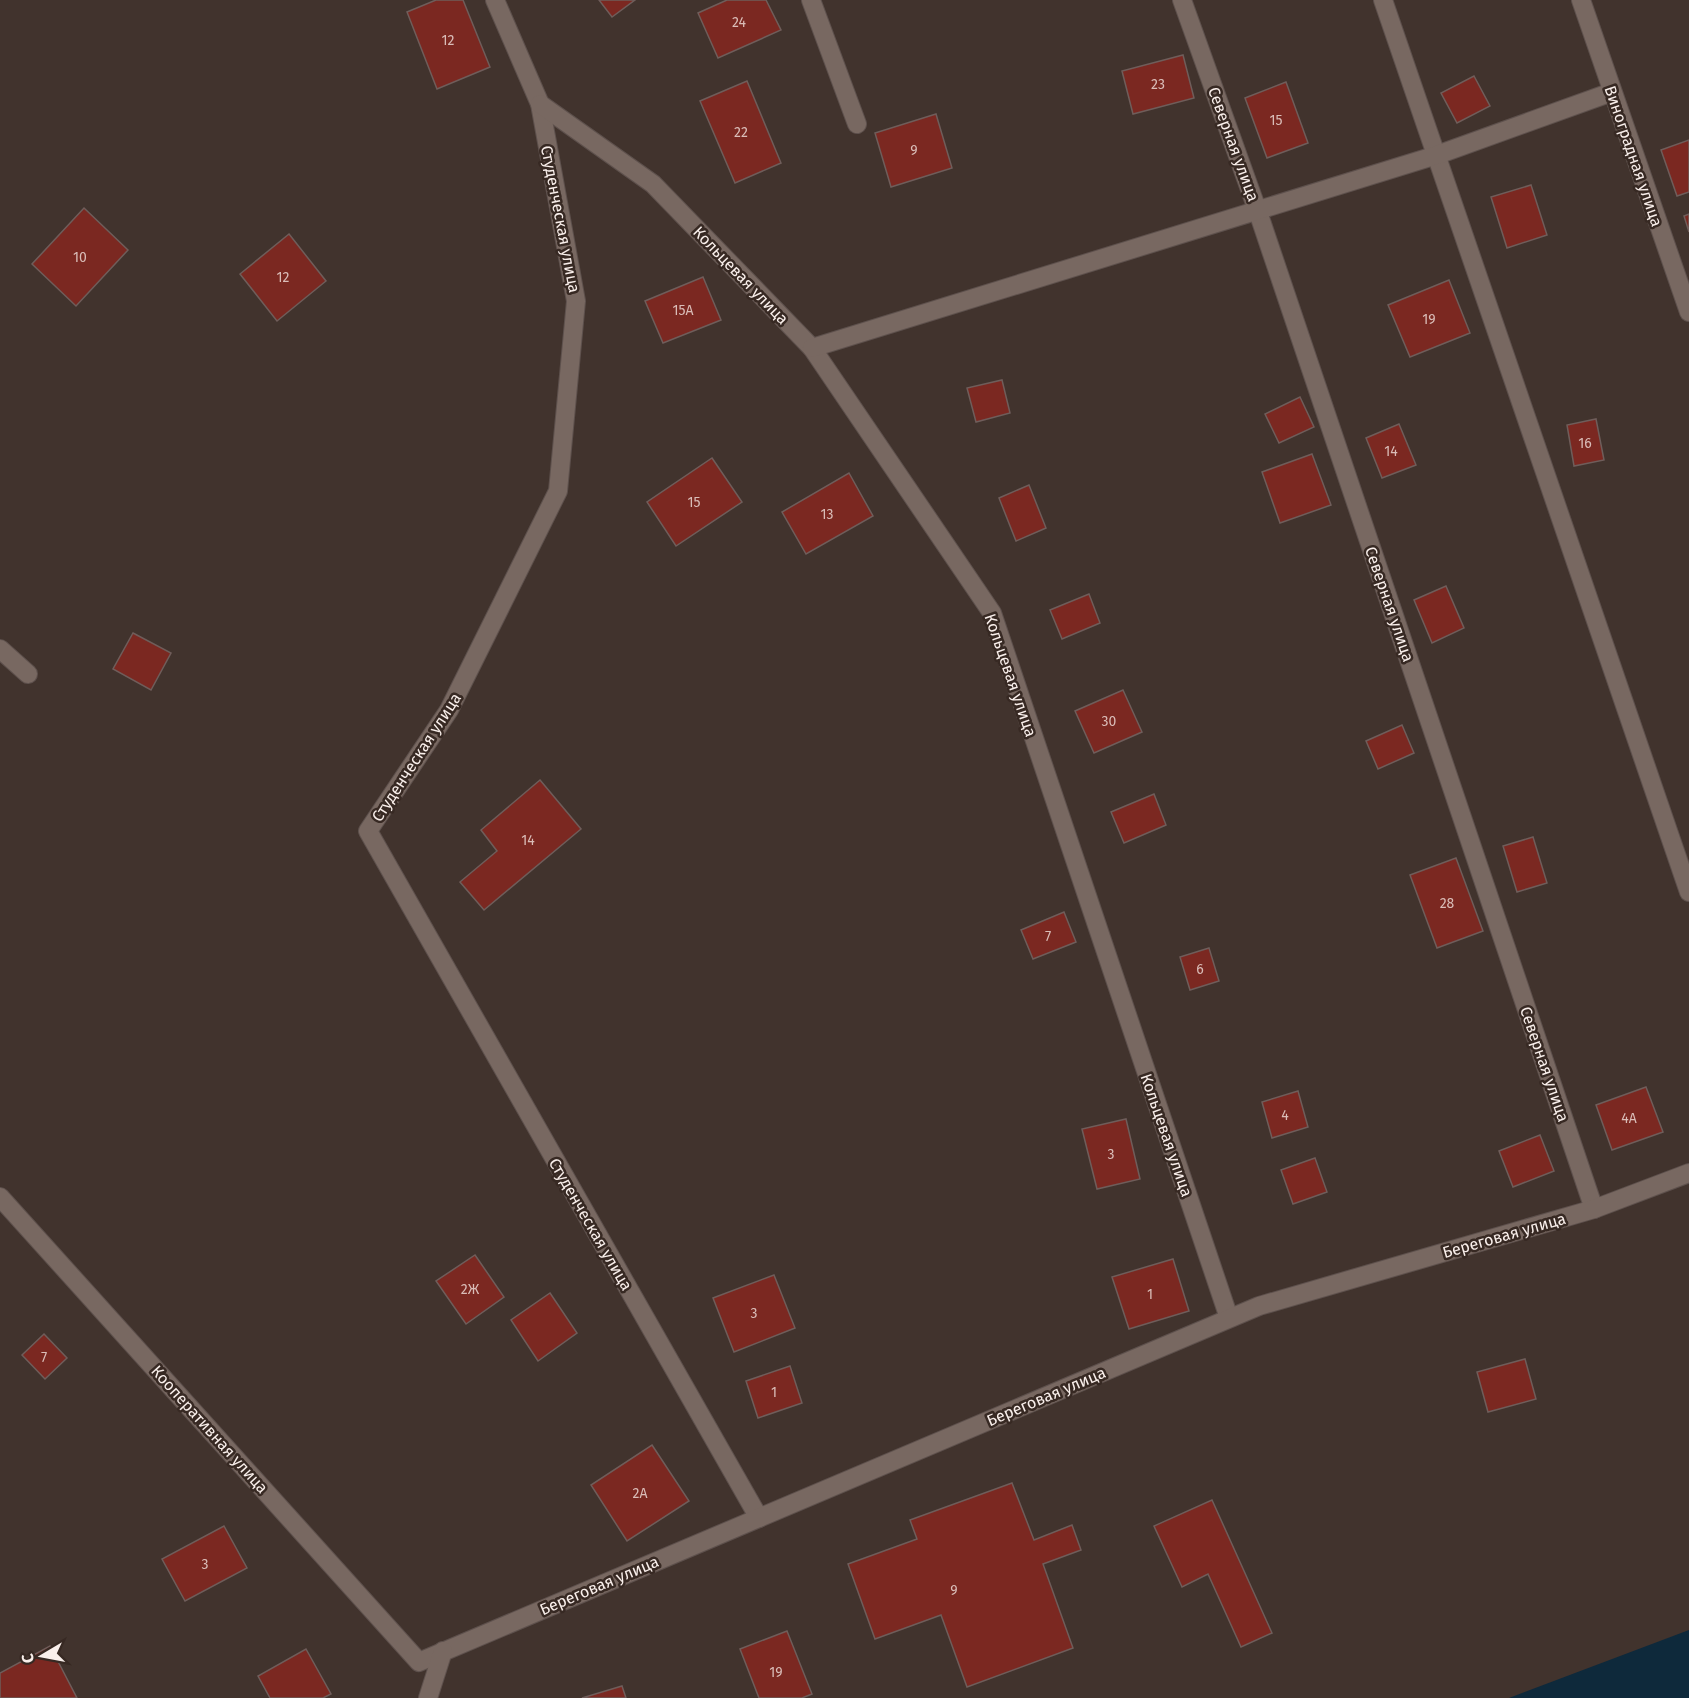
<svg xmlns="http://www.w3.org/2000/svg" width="1689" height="1698" viewBox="0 0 1689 1698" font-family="'Fira Sans',sans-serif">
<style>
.water{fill:#0e293b}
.building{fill:#7b2821;stroke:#6f5d5a;stroke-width:1.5}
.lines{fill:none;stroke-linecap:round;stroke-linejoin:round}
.lane-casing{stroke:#5e514d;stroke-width:20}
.street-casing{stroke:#5e514d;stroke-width:20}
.lane{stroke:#786861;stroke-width:18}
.street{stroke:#786861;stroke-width:18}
.labels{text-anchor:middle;stroke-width:5;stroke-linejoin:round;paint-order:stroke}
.number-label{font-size:14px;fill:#dabdb8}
.street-label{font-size:16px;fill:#f9efeb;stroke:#372923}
</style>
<rect width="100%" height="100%" fill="#41332d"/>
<polygon class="water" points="1689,1630 1689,1698 1509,1698"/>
<g class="building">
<polygon points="436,0 463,0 490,67 437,89 407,12"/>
<polygon points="599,0 635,0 612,17"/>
<polygon points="727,0 766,0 781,30 718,58 698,13"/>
<polygon points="1183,55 1194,98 1133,114 1122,71"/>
<polygon points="1474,76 1490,106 1457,123 1441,93"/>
<polygon points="747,81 781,163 735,183 700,101"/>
<polygon points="1286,82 1308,143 1267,158 1245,98"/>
<polygon points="936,114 952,168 891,187 875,133"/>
<polygon points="1689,140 1689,192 1677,196 1661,150"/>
<polygon points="1531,185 1547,235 1507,248 1491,197"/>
<polygon points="84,208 128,250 76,306 32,264"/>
<polygon points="1689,214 1689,232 1684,216"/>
<polygon points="289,234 326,281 277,321 240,274"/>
<polygon points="703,277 721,320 663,343 645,301"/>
<polygon points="1449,280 1470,333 1410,357 1388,305"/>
<polygon points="1002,380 1010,413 976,422 967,388"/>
<polygon points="1300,397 1314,427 1279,443 1265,414"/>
<polygon points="1596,419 1604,460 1574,466 1567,425"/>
<polygon points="1399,424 1416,465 1382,478 1366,438"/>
<polygon points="1312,454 1331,505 1280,523 1262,472"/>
<polygon points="712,458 742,502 676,546 647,502"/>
<polygon points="849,473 873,516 806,554 782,512"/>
<polygon points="1029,485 1046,528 1016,541 999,498"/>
<polygon points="1446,586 1464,628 1432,643 1414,600"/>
<polygon points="1089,594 1100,623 1062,639 1050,610"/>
<polygon points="133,633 171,653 151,690 113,669"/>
<polygon points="1123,690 1142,732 1094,753 1075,711"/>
<polygon points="1402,725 1414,753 1378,769 1366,741"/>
<polygon points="540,780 581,829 484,910 460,882 497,851 481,830"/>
<polygon points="1154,794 1166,825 1124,843 1111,812"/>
<polygon points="1533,837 1547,883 1517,892 1503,846"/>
<polygon points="1456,858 1483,931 1437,948 1410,875"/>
<polygon points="1064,912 1076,942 1033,959 1021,930"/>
<polygon points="1209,948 1219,981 1190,990 1180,957"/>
<polygon points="1646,1087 1663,1132 1612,1150 1596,1105"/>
<polygon points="1298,1091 1308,1127 1272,1138 1262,1102"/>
<polygon points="1126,1119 1140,1179 1097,1189 1082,1129"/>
<polygon points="1540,1135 1554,1171 1513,1187 1499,1151"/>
<polygon points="1315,1158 1327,1192 1293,1204 1281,1170"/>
<polygon points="475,1255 504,1297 466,1324 436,1281"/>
<polygon points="1173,1259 1189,1311 1129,1329 1112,1277"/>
<polygon points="774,1275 795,1328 734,1352 713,1298"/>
<polygon points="550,1293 577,1333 538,1361 511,1320"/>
<polygon points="44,1334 67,1358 45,1379 22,1355"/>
<polygon points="1525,1359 1536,1399 1488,1412 1477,1372"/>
<polygon points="790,1366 802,1403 758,1418 746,1381"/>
<polygon points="652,1445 689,1501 627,1541 591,1485"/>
<polygon points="1012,1483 1034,1540 1072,1525 1081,1550 1043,1564 1073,1648 967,1687 941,1615 875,1639 848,1564 917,1539 910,1520"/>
<polygon points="1212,1500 1272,1633 1241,1647 1208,1574 1182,1587 1154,1526"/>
<polygon points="224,1526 247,1568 185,1601 162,1559"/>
<polygon points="787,1631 812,1694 802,1698 759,1698 740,1649"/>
<polygon points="50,1646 77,1698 0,1698 0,1673"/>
<polygon points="306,1649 331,1694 323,1698 270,1698 258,1676"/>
<polygon points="622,1686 626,1698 582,1698"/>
</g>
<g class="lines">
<defs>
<polyline id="lane" points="1383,0 1689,892"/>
<g id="street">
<polyline points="495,0 540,104 576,301 558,491 449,710 368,831 759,1518"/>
<polyline points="811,0 857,124"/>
<polyline points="1182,0 1258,212 1594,1209"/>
<polyline points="1581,0 1689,312"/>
<polyline points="540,104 653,184 812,348 992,613 1229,1318"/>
<polyline points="812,348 1437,155 1612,92"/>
<polyline points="0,649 28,674"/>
<polyline points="0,1197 419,1662 1259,1306 1594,1209 1689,1173"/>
<polyline points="428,1698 443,1651"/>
</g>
</defs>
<use href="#lane" class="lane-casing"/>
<use href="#street" class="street-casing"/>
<use href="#lane" class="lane"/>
<use href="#street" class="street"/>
</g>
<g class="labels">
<g class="number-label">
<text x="739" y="27">24</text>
<text x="448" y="45">12</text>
<text x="1158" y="89">23</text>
<text x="1276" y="125">15</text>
<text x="741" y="137">22</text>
<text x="914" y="155">9</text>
<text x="80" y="262">10</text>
<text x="283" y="282">12</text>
<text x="683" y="315">15А</text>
<text x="1429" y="324">19</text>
<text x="1585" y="448">16</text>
<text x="1391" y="456">14</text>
<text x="694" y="507">15</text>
<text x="827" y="519">13</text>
<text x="1109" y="726">30</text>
<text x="528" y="845">14</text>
<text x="1447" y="908">28</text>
<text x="1048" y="941">7</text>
<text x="1200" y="974">6</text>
<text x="1285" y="1120">4</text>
<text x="1629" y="1123">4А</text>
<text x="1111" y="1159">3</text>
<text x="470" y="1294">2Ж</text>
<text x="1150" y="1299">1</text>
<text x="754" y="1318">3</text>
<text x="44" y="1362">7</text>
<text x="774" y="1397">1</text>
<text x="640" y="1498">2А</text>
<text x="205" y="1569">3</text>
<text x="954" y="1595">9</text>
<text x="776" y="1677">19</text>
</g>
<g class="street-label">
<text transform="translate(1234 144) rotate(70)" y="6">Северная улица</text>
<text transform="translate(1634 156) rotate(71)" y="6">Виноградная улица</text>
<text transform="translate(561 219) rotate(79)" y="6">Студенческая улица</text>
<text transform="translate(741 275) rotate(46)" y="6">Кольцевая улица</text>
<text transform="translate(1390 604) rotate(71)" y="6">Северная улица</text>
<text transform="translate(1011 675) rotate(71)" y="6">Кольцевая улица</text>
<text transform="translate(416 757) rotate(-57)" y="6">Студенческая улица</text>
<text transform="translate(1545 1064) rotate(71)" y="6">Северная улица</text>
<text transform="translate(1167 1135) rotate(71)" y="6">Кольцевая улица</text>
<text transform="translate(591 1224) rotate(60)" y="6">Студенческая улица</text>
<text transform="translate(1504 1235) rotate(-16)" y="6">Береговая улица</text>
<text transform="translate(1046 1396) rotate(-23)" y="6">Береговая улица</text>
<text transform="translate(210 1429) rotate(48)" y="6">Кооперативная улица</text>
<text transform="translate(599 1585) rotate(-23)" y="6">Береговая улица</text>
</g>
</g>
<g transform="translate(42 1656) rotate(260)" stroke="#372923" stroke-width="4.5" paint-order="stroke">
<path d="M0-4.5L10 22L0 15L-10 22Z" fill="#f9efeb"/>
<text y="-9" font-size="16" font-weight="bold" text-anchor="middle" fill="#f9efeb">С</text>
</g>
</svg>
